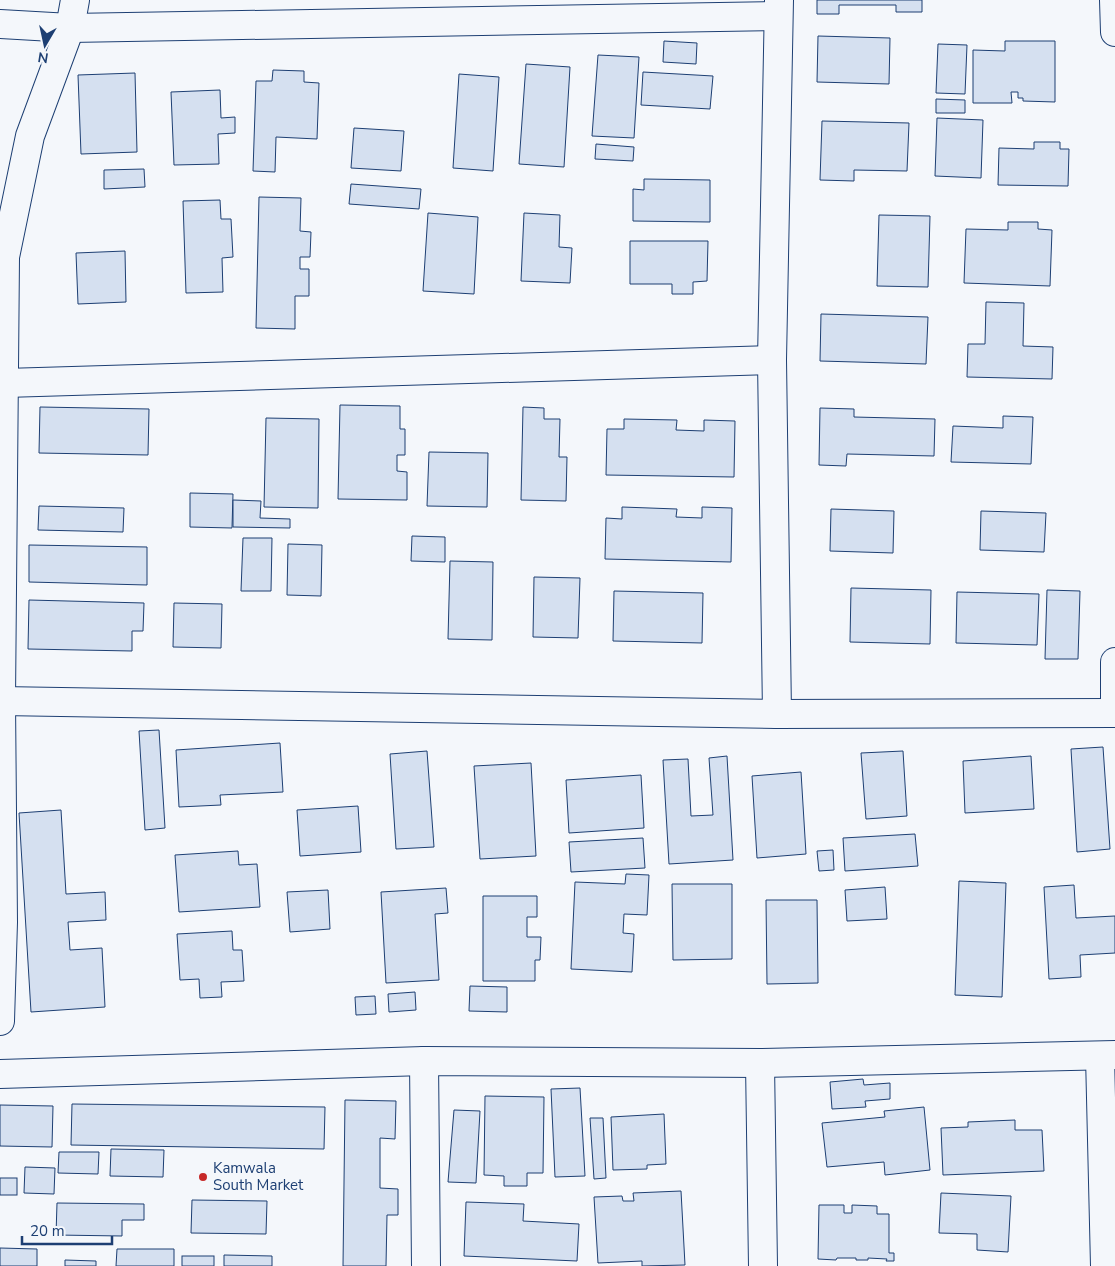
<svg xmlns="http://www.w3.org/2000/svg" width="1115" height="1266" viewBox="0 0 1115 1266" font-family="'Nunito Sans',sans-serif">
<style>
.building{fill:#d5e0f0;stroke:#1d3f73}
.lines{fill:none;stroke-linecap:round;stroke-linejoin:round}
.minor-casing{stroke:#1d3f73;stroke-width:30}
.minor{stroke:#f4f7fb;stroke-width:28}
.poi-dot{fill:#c62828;stroke:#f4f7fb;stroke-width:2}
.labels{text-anchor:middle;stroke-width:4;stroke-linejoin:round;paint-order:stroke}
.poi-label{font-size:15px;fill:#1d3f73;stroke:#f4f7fb;text-anchor:start}
</style>
<rect width="100%" height="100%" fill="#f4f7fb"/>
<g class="building">
<polygon points="817,0 922,0 922,12 896,12 896,5 839,5 839,14 817,14"/>
<polygon points="818,36 890,38 889,84 817,82"/>
<polygon points="664,41 697,43 696,64 663,62"/>
<polygon points="1005,41 1055,41 1055,102 1023,101 1023,98 1018,98 1018,92 1011,92 1012,103 973,103 973,50 1005,51"/>
<polygon points="938,44 967,45 965,94 936,93"/>
<polygon points="598,55 639,57 634,138 592,136"/>
<polygon points="526,64 570,67 564,167 519,164"/>
<polygon points="273,70 304,71 304,82 319,83 317,139 276,137 275,172 253,171 256,81 272,81"/>
<polygon points="643,72 713,76 710,109 641,105"/>
<polygon points="135,73 137,152 81,154 78,75"/>
<polygon points="459,74 499,77 493,171 453,168"/>
<polygon points="220,90 221,118 235,117 235,133 218,134 219,164 174,165 171,92"/>
<polygon points="936,99 965,100 965,113 936,113"/>
<polygon points="937,118 983,120 981,178 935,176"/>
<polygon points="822,121 909,123 907,171 854,170 854,181 820,180"/>
<polygon points="354,128 404,131 401,171 351,168"/>
<polygon points="1034,142 1060,142 1060,149 1069,149 1068,186 998,185 999,148 1034,149"/>
<polygon points="596,144 634,147 633,161 595,159"/>
<polygon points="144,169 145,187 104,189 104,170"/>
<polygon points="644,179 710,180 710,222 633,221 633,189 644,190"/>
<polygon points="351,184 421,189 419,209 349,204"/>
<polygon points="259,197 301,198 300,231 311,232 310,257 300,257 300,269 309,269 309,296 295,296 295,329 256,328"/>
<polygon points="220,200 221,219 231,219 233,257 222,258 223,292 186,293 183,201"/>
<polygon points="428,213 478,217 474,294 423,291"/>
<polygon points="524,213 560,215 559,247 572,248 570,283 521,281"/>
<polygon points="879,215 930,216 928,287 877,286"/>
<polygon points="1008,222 1038,222 1038,229 1052,230 1050,286 964,283 966,229 1008,230"/>
<polygon points="630,241 708,241 707,281 693,282 693,294 672,294 672,284 630,284"/>
<polygon points="125,251 126,302 78,304 76,253"/>
<polygon points="986,302 1024,303 1023,346 1053,347 1052,379 967,377 968,344 985,344"/>
<polygon points="821,314 928,317 926,364 820,361"/>
<polygon points="340,405 400,406 400,429 405,429 405,455 397,455 397,471 407,472 407,500 338,499"/>
<polygon points="40,407 149,409 148,455 39,453"/>
<polygon points="523,407 544,408 544,419 560,419 559,457 567,457 566,501 521,500"/>
<polygon points="820,408 854,409 854,417 935,419 934,456 847,454 846,466 819,465"/>
<polygon points="1003,416 1033,417 1031,464 951,462 953,426 1003,428"/>
<polygon points="266,418 319,419 318,508 264,507"/>
<polygon points="624,419 677,420 676,430 704,431 704,420 735,421 734,477 606,475 607,429 624,429"/>
<polygon points="429,452 488,453 487,507 427,506"/>
<polygon points="190,493 233,494 232,528 190,527"/>
<polygon points="233,500 261,501 260,518 290,519 290,528 233,527"/>
<polygon points="39,506 124,508 123,532 38,530"/>
<polygon points="622,507 677,509 676,517 702,518 702,507 732,508 731,562 605,559 606,518 622,519"/>
<polygon points="831,509 894,511 893,553 830,551"/>
<polygon points="981,511 1046,513 1044,552 980,550"/>
<polygon points="412,536 445,537 445,562 411,561"/>
<polygon points="243,538 272,538 271,591 241,591"/>
<polygon points="288,544 322,545 321,596 287,595"/>
<polygon points="29,545 147,547 147,585 29,582"/>
<polygon points="450,561 493,562 492,640 448,639"/>
<polygon points="534,577 580,578 578,638 533,637"/>
<polygon points="851,588 931,590 930,644 850,642"/>
<polygon points="1047,590 1080,591 1078,659 1045,659"/>
<polygon points="614,591 703,593 702,643 613,641"/>
<polygon points="957,592 1039,594 1037,645 956,643"/>
<polygon points="29,600 144,603 143,631 132,631 132,651 28,649"/>
<polygon points="174,603 222,604 221,648 173,647"/>
<polygon points="159,730 165,828 145,830 139,731"/>
<polygon points="280,743 283,792 220,795 221,805 179,807 176,750"/>
<polygon points="1103,747 1110,849 1077,852 1071,749"/>
<polygon points="427,751 434,847 396,849 390,754"/>
<polygon points="903,751 907,816 866,819 861,753"/>
<polygon points="727,756 733,860 669,864 663,760 688,759 691,816 713,815 709,758"/>
<polygon points="1031,756 1034,809 965,813 963,761"/>
<polygon points="531,763 536,856 480,859 474,766"/>
<polygon points="801,772 806,854 757,858 752,776"/>
<polygon points="641,775 644,828 569,833 566,780"/>
<polygon points="358,806 361,852 300,856 297,810"/>
<polygon points="61,810 66,894 105,892 106,920 68,922 70,950 102,948 105,1007 31,1012 19,813"/>
<polygon points="915,834 918,866 845,871 843,838"/>
<polygon points="643,838 645,868 571,872 569,842"/>
<polygon points="833,850 834,870 819,871 817,851"/>
<polygon points="238,851 239,865 257,864 260,907 179,912 175,855"/>
<polygon points="626,874 649,875 647,915 624,914 623,933 634,934 632,972 571,969 575,882 625,884"/>
<polygon points="959,881 1006,883 1002,997 955,995"/>
<polygon points="672,884 732,884 732,959 673,960"/>
<polygon points="1074,885 1076,918 1115,916 1115,953 1080,955 1081,977 1049,979 1044,887"/>
<polygon points="885,887 887,919 847,921 845,890"/>
<polygon points="446,888 448,913 435,914 439,980 386,983 381,892"/>
<polygon points="328,890 330,929 290,932 287,892"/>
<polygon points="483,896 537,896 537,917 527,917 527,937 541,937 540,960 535,960 535,981 483,981"/>
<polygon points="766,900 817,900 818,983 767,984"/>
<polygon points="232,931 233,950 242,950 244,981 221,982 222,997 200,998 199,979 180,980 177,934"/>
<polygon points="470,986 507,987 507,1012 469,1011"/>
<polygon points="415,992 416,1010 389,1012 388,994"/>
<polygon points="375,996 376,1014 356,1015 355,997"/>
<polygon points="863,1079 864,1085 890,1083 890,1099 865,1101 866,1107 832,1109 830,1082"/>
<polygon points="580,1088 585,1176 555,1177 551,1089"/>
<polygon points="485,1096 544,1097 543,1173 527,1173 527,1186 504,1186 504,1176 484,1175"/>
<polygon points="345,1100 396,1101 395,1139 380,1138 380,1188 398,1189 398,1215 387,1215 386,1266 343,1266"/>
<polygon points="72,1104 325,1107 324,1149 71,1145"/>
<polygon points="0,1105 53,1106 52,1147 0,1146"/>
<polygon points="924,1107 930,1170 885,1175 884,1162 827,1167 822,1123 885,1117 884,1111"/>
<polygon points="454,1110 480,1111 476,1183 448,1182"/>
<polygon points="664,1114 666,1164 647,1165 647,1169 613,1170 611,1117"/>
<polygon points="590,1118 603,1118 606,1178 594,1179"/>
<polygon points="1015,1120 1015,1130 1042,1130 1044,1171 943,1175 941,1128 968,1127 968,1122"/>
<polygon points="111,1149 164,1150 163,1177 110,1176"/>
<polygon points="59,1152 99,1152 98,1174 58,1173"/>
<polygon points="25,1167 55,1168 54,1194 24,1193"/>
<rect x="0" y="1178" width="17" height="17"/>
<polygon points="681,1191 685,1265 642,1266 642,1261 598,1263 594,1197 622,1196 623,1201 634,1201 633,1193"/>
<polygon points="941,1193 1011,1196 1008,1252 977,1250 977,1234 939,1233"/>
<polygon points="192,1200 267,1201 266,1234 191,1233"/>
<polygon points="466,1202 524,1204 523,1221 579,1224 577,1261 464,1256"/>
<polygon points="57,1203 144,1204 144,1220 122,1220 122,1236 56,1235"/>
<polygon points="819,1205 844,1205 844,1213 852,1213 852,1205 877,1206 877,1214 889,1214 889,1253 894,1253 894,1261 886,1261 887,1259 868,1258 868,1260 856,1260 856,1258 837,1258 836,1260 818,1259"/>
<polygon points="0,1248 37,1249 37,1266 0,1266"/>
<polygon points="117,1249 174,1249 174,1266 116,1266"/>
<polygon points="224,1255 272,1256 272,1266 224,1266"/>
<rect x="182" y="1256" width="32" height="10"/>
<polygon points="65,1260 96,1261 96,1266 65,1266"/>
</g>
<g class="lines">
<defs>
<g id="minor">
<polyline points="1114,0 1115,32"/>
<polyline points="0,24 70,28 778,16"/>
<polyline points="5,383 772,360"/>
<polyline points="1,701 777,714 1115,713"/>
<polyline points="1115,713 1115,662"/>
<polyline points="777,714 772,360 779,0"/>
<polyline points="0,1021 3,922 1,701 5,257 30,136 70,28 75,0"/>
<polyline points="1100,1056 1105,1266"/>
<polyline points="424,1061 426,1266"/>
<polyline points="760,1063 763,1266"/>
<polyline points="0,1074 424,1061 760,1063 1115,1055"/>
</g>
</defs>
<use href="#minor" class="minor-casing"/>
<use href="#minor" class="minor"/>
</g>
<circle class="poi-dot" cx="203" cy="1177" r="5"/>
<g class="labels">
<g class="poi-label">
<text x="213" y="1173">Kamwala<tspan x="213" dy="17">South Market</tspan></text>
</g>
</g>
<g transform="translate(45 45) rotate(189)" stroke="#f4f7fb" stroke-width="4" paint-order="stroke">
<path d="M0-4L9 19L0 12L-9 19Z" fill="#1d3f73"/>
<text y="-8" font-size="14" font-weight="bold" text-anchor="middle" fill="#1d3f73">N</text>
</g>
<path d="M22 1236v8h90v-8" fill="none" stroke="#1d3f73" stroke-width="2.5"/>
<text x="30" y="1236" font-size="15" fill="#1d3f73" stroke="#f4f7fb" stroke-width="4" paint-order="stroke">20 m</text>
</svg>
